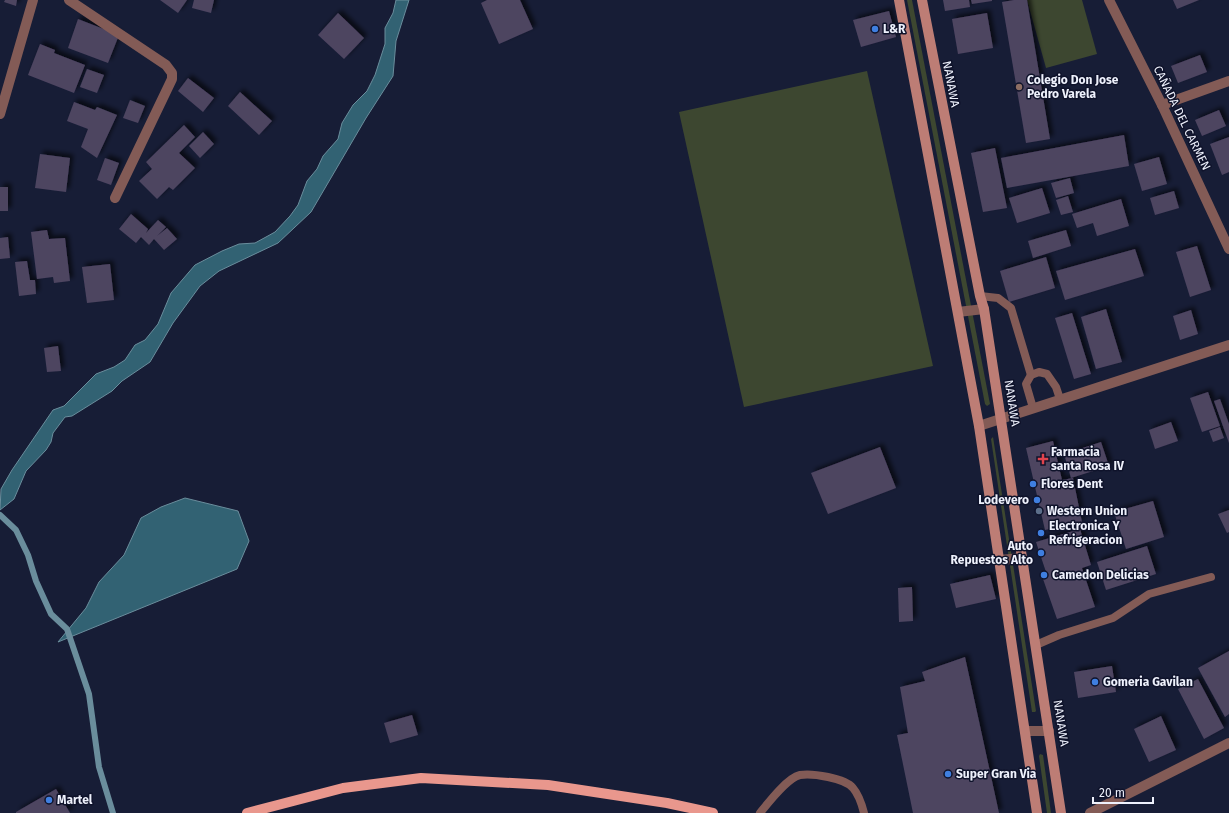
<svg xmlns="http://www.w3.org/2000/svg" width="1229" height="813" viewBox="0 0 1229 813" font-family="'Fira Sans',sans-serif">
<style>
.green{fill:#3d4730}
.water{fill:#326273;stroke:#6a8d9c}
.lines{fill:none;stroke-linecap:round;stroke-linejoin:round}
.stream{stroke:#6a8d9c;stroke-width:6}
.building{fill:#4d4461;filter:url(#shadow)}
.service{stroke:#835b56;stroke-width:8}
.minor{stroke:#835b56;stroke-width:10}
.tertiary{stroke:#835b56;stroke-width:10}
.secondary{stroke:#bd7d75;stroke-width:10}
.primary{stroke:#e9978d;stroke-width:10}
.shop-dot{fill:#3f7fe0;stroke:#0f132b;stroke-width:1.5}
.education-dot{fill:#8d6e63;stroke:#0f132b;stroke-width:1.5}
.health-dot{fill:#e0444e;stroke:#0f132b;stroke-width:1.5}
.service-dot{fill:#5c6f8a;stroke:#0f132b;stroke-width:1.5}
.labels{text-anchor:middle;stroke-width:3;stroke-linejoin:round;paint-order:stroke}
.poi-label{font-size:12px;font-weight:bold;fill:#eef1fc;stroke:#0f132b;text-anchor:start}
.street-label{font-size:12px;fill:#eef1fc;stroke:#0f132b}
</style>
<defs>
<filter id="shadow"><feDropShadow dx="3.5" dy="-3.5" stdDeviation="2" flood-color="#0009"/></filter>
</defs>
<rect width="100%" height="100%" fill="#171d36"/>
<g class="green">
<polygon points="907,0 912,0 990,404 987,406 985,404"/>
<polygon points="1027,0 1082,0 1097,54 1046,68"/>
<polygon points="867,71 933,366 744,407 679,112"/>
<polygon points="993,437 1036,711 1035,712 1032,712 991,439"/>
<polygon points="1040,754 1043,755 1051,813 1047,813 1039,756"/>
</g>
<g class="water">
<polygon points="396,0 409,0 396,41 393,76 366,118 311,212 278,243 219,271 200,286 173,323 150,362 122,381 112,391 72,416 65,417 53,433 51,442 46,450 26,471 14,499 0,510 1,489 12,470 53,410 64,406 96,374 114,367 125,360 135,345 145,340 158,324 171,293 195,265 222,251 239,244 255,243 266,237 275,232 290,216 298,205 307,181 317,169 323,156 338,139 342,123 353,105 367,91 375,75 385,44 385,28 393,13"/>
<polygon points="185,498 238,511 249,541 237,569 58,642 86,608 99,582 124,555 141,518 161,507"/>
</g>
<g class="lines">
<polyline class="stream" points="0,515 16,530 28,555 36,581 51,614 67,629 89,694 99,767 113,813"/>
</g>
<g class="building">
<polygon points="5,0 17,0 16,6 4,2"/>
<polygon points="160,0 187,0 178,13"/>
<polygon points="194,0 214,0 211,13 192,8"/>
<polygon points="487,0 520,0 533,29 499,44 481,3"/>
<polygon points="943,0 969,0 970,7 945,11"/>
<polygon points="971,0 992,0 992,1 972,4"/>
<polygon points="1014,0 1027,0 1050,139 1026,143 1002,2"/>
<polygon points="1173,0 1199,0 1177,9"/>
<polygon points="889,11 896,37 861,47 853,20"/>
<polygon points="338,13 364,38 344,59 318,35"/>
<polygon points="987,13 993,48 958,54 952,19"/>
<polygon points="78,19 119,35 108,63 68,48"/>
<polygon points="40,44 55,50 54,53 85,65 74,93 28,75"/>
<polygon points="1200,55 1207,72 1178,83 1171,66"/>
<polygon points="87,69 104,75 97,93 80,87"/>
<polygon points="188,78 214,98 203,112 178,91"/>
<polygon points="240,92 272,121 259,135 228,106"/>
<polygon points="130,100 145,106 138,123 123,118"/>
<polygon points="74,102 95,110 97,107 117,115 97,158 81,147 88,129 67,121"/>
<polygon points="1219,110 1226,126 1202,136 1195,120"/>
<polygon points="184,125 195,137 179,153 195,168 173,190 169,187 157,199 139,181 152,169 146,162"/>
<polygon points="203,132 214,144 200,158 189,146"/>
<polygon points="1124,135 1129,166 1007,188 1001,158"/>
<polygon points="1229,137 1229,172 1222,175 1210,144"/>
<polygon points="995,148 1007,208 983,212 971,153"/>
<polygon points="40,154 70,158 66,192 35,188"/>
<polygon points="1159,157 1167,184 1142,191 1134,164"/>
<polygon points="105,158 119,163 111,185 97,180"/>
<polygon points="1070,178 1074,193 1056,198 1051,183"/>
<rect x="0" y="187" width="8" height="24"/>
<polygon points="1042,188 1050,213 1017,223 1009,198"/>
<polygon points="1174,191 1179,208 1155,215 1150,198"/>
<polygon points="1068,196 1073,212 1061,215 1056,200"/>
<polygon points="1121,199 1129,226 1097,236 1093,223 1077,228 1072,214"/>
<polygon points="131,214 148,229 146,233 158,220 166,227 157,236 167,228 177,239 164,250 154,239 149,245 141,237 136,243 119,229"/>
<polygon points="47,230 49,239 65,238 70,281 54,283 53,277 37,279 31,232"/>
<polygon points="1066,230 1071,246 1033,258 1028,241"/>
<polygon points="8,237 10,258 0,259 0,238"/>
<polygon points="1197,246 1211,290 1190,297 1176,252"/>
<polygon points="1135,249 1144,276 1065,300 1056,271"/>
<polygon points="1046,257 1055,288 1009,302 1000,271"/>
<polygon points="27,261 30,280 35,280 36,294 19,296 15,262"/>
<polygon points="110,264 114,300 87,303 82,267"/>
<polygon points="1106,309 1122,362 1096,369 1081,317"/>
<polygon points="1191,310 1198,334 1180,340 1173,316"/>
<polygon points="1072,313 1091,374 1074,379 1055,318"/>
<polygon points="58,346 61,371 47,372 44,348"/>
<polygon points="1208,392 1220,426 1202,432 1190,398"/>
<polygon points="1220,399 1229,424 1229,443 1214,401"/>
<polygon points="1171,422 1178,441 1155,449 1149,430"/>
<polygon points="1220,427 1224,438 1213,442 1209,431"/>
<polygon points="1053,441 1062,480 1073,478 1082,522 1045,530 1026,448"/>
<polygon points="1101,442 1109,466 1071,478 1064,454"/>
<polygon points="880,447 896,488 828,514 811,473"/>
<polygon points="1153,501 1164,537 1126,549 1114,512"/>
<polygon points="1229,510 1229,532 1227,533 1218,514"/>
<polygon points="1080,529 1091,565 1082,568 1095,607 1057,619 1043,579 1048,578 1036,542"/>
<polygon points="1147,546 1156,574 1106,590 1097,562"/>
<polygon points="990,575 996,599 956,608 950,584"/>
<polygon points="912,587 913,621 899,622 898,588"/>
<polygon points="1229,651 1229,714 1225,717 1198,668"/>
<polygon points="965,657 999,813 913,813 897,735 908,733 900,687 925,681 922,672"/>
<polygon points="1112,666 1116,692 1078,698 1074,672"/>
<polygon points="1198,679 1224,728 1204,739 1178,689"/>
<polygon points="412,715 418,735 390,743 384,723"/>
<polygon points="1161,716 1176,750 1149,762 1134,729"/>
<polygon points="56,789 70,813 16,813 16,812"/>
</g>
<g class="lines">
<g class="service">
<polyline points="980,296 998,298 1011,308 1031,375"/>
<polyline points="1033,408 1026,384 1031,375 1039,372 1047,374 1056,387 1060,399"/>
<polyline points="1036,645 1059,635 1113,618 1149,594 1211,577"/>
<path d="M760,813C768,803 787,778 800,775C812,773 845,778 853,788C859,795 862,805 864,813"/>
</g>
<g class="minor">
<polyline points="69,0 166,65 172,73 172,79 115,198"/>
<polyline points="1109,0 1162,105 1229,249"/>
<polyline points="1162,105 1229,81"/>
<polyline points="0,114 33,0"/>
<polyline points="979,426 1229,345"/>
<polyline points="1090,813 1229,743"/>
</g>
<g class="tertiary">
<polyline points="958,312 984,309"/>
<polyline points="1000,560 1022,558"/>
<polyline points="1025,731 1049,731"/>
</g>
<g class="secondary">
<polyline points="899,0 979,426 1037,813"/>
<polyline points="922,0 980,296 984,309 1061,813"/>
</g>
<polyline class="primary" points="247,813 343,788 421,778 548,785 667,803 713,813"/>
</g>
<g class="shop-dot">
<circle cx="875" cy="29" r="4"/>
<circle cx="1033" cy="484" r="4"/>
<circle cx="1037" cy="500" r="4"/>
<circle cx="1041" cy="533" r="4"/>
<circle cx="1041" cy="553" r="4"/>
<circle cx="1044" cy="575" r="4"/>
<circle cx="1095" cy="682" r="4"/>
<circle cx="948" cy="774" r="4"/>
<circle cx="49" cy="800" r="4"/>
</g>
<circle class="education-dot" cx="1019" cy="87" r="4"/>
<path class="health-dot" d="M1041 453h4v4h4v4h-4v4h-4v-4h-4v-4h4z"/>
<circle class="service-dot" cx="1039" cy="511" r="4"/>
<g class="labels">
<g class="poi-label">
<text x="883" y="33">L&amp;R</text>
<text x="1027" y="84">Colegio Don Jose<tspan x="1027" dy="14">Pedro Varela</tspan></text>
<text x="1051" y="456">Farmacia<tspan x="1051" dy="14">santa Rosa IV</tspan></text>
<text x="1041" y="488">Flores Dent</text>
<text x="1029" y="504" text-anchor="end">Lodevero</text>
<text x="1047" y="515">Western Union</text>
<text x="1049" y="530">Electronica Y<tspan x="1049" dy="14">Refrigeracion</tspan></text>
<text x="1033" y="550" text-anchor="end">Auto<tspan x="1033" dy="14">Repuestos Alto</tspan></text>
<text x="1052" y="579">Camedon Delicias</text>
<text x="1103" y="686">Gomeria Gavilan</text>
<text x="956" y="778">Super Gran Via</text>
<text x="57" y="804">Martel</text>
</g>
<g class="street-label">
<text transform="translate(951 84) rotate(79)" y="4">NANAWA</text>
<text transform="translate(1182 118) rotate(64)" y="4">CAÑADA DEL CARMEN</text>
<text transform="translate(1012 403) rotate(81)" y="4">NANAWA</text>
<text transform="translate(1061 723) rotate(81)" y="4">NANAWA</text>
</g>
</g>
<path d="M1093 797v6h60v-6" fill="none" stroke="#eef1fc" stroke-width="2"/>
<text x="1099" y="797" font-size="12" fill="#eef1fc" stroke="#0f132b" stroke-width="3" paint-order="stroke">20 m</text>
</svg>
